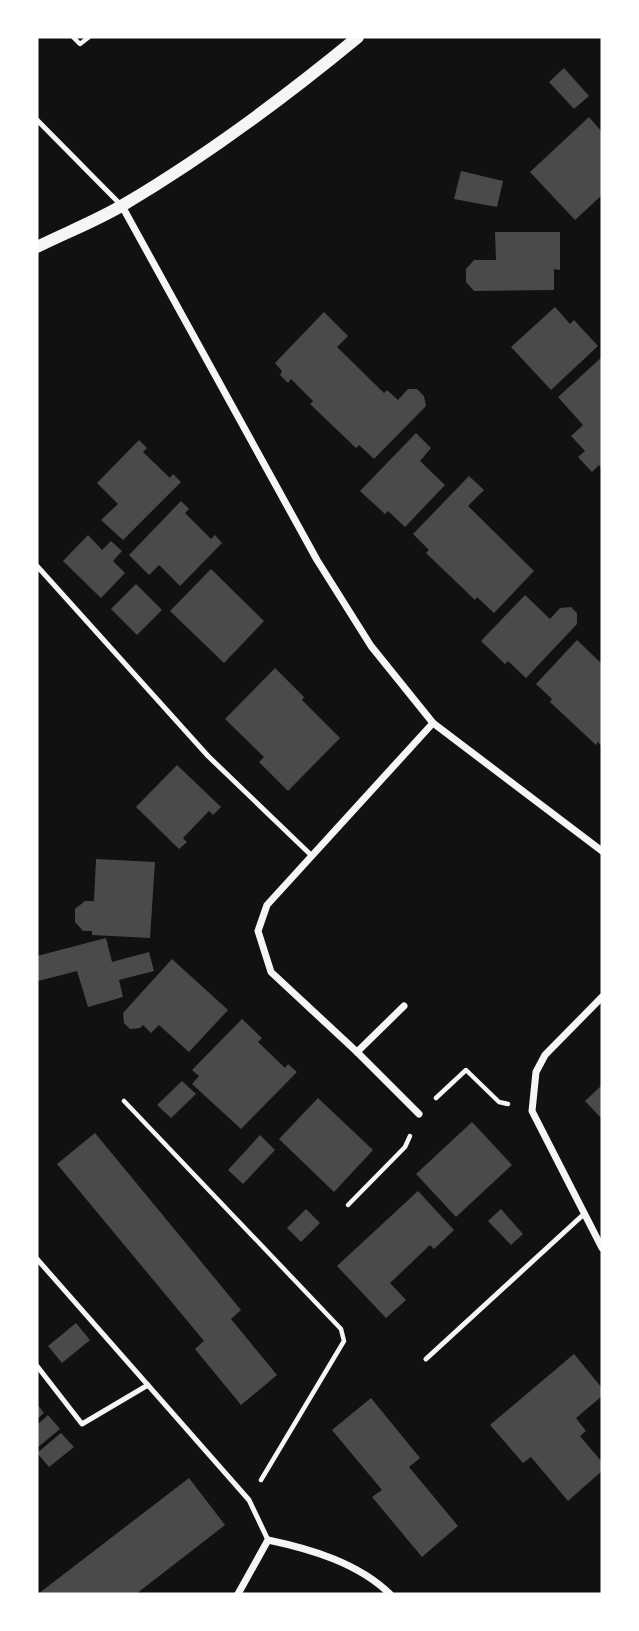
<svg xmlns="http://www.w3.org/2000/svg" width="639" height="1631" viewBox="0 0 639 1631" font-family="'Archivo Narrow',sans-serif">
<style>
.building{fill:#4a4a4a}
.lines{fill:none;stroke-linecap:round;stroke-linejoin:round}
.path{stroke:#f5f5f5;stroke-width:4.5}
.service{stroke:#f5f5f5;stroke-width:5}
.minor{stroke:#f5f5f5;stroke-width:7}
.tertiary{stroke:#f5f5f5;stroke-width:12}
</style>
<rect width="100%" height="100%" fill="#111"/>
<g class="building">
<polygon points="564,68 589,96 574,109 549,82"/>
<polygon points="589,117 602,132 602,195 575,220 530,172"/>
<polygon points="461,171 503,181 497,207 454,199"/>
<polygon points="495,232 560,232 560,270 554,269 554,290 474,291 466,282 466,269 474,260 496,260"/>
<polygon points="555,307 570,324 574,320 598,346 551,390 511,347"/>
<polygon points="324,312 348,336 337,347 384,393 387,390 398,400 408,389 417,389 424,396 426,406 374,459 359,445 356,448 310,404 313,401 291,379 288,383 280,375 282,371 275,363"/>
<polygon points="602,357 602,469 599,465 592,472 578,457 585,451 571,436 583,425 558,397"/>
<polygon points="416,433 431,448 420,461 445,485 405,527 388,511 385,514 360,491"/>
<polygon points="139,440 147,448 143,452 170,478 173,474 181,482 123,540 101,520 118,504 97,483"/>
<polygon points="469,476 484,490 468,506 534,571 494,613 477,597 475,600 426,553 429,550 413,534"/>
<polygon points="181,501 189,509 185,513 211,539 215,535 222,543 180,586 159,565 149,575 129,555"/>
<polygon points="88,535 102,550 111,541 122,551 113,561 125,573 101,598 63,561"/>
<polygon points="211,569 264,621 224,663 170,611"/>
<polygon points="136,584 162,610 137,635 111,609"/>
<polygon points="525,595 550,619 560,608 571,607 577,613 577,624 526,678 508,661 505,664 481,641"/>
<polygon points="577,640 602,664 602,747 598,742 596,745 550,702 552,699 536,684"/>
<polygon points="275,668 304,697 302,700 340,738 288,791 259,762 264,757 225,719"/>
<polygon points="177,765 221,807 213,815 209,811 183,838 187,842 179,849 136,807"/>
<polygon points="96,859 155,862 150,938 92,935 92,931 83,931 75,922 75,909 85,901 94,901"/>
<polygon points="106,938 112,962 149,952 154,971 119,980 123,997 88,1007 77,971 38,981 37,956"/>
<polygon points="172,959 228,1010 189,1052 159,1025 151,1033 143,1025 140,1028 130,1029 124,1023 123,1013"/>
<polygon points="242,1019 262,1038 258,1042 285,1068 288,1064 297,1072 241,1129 192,1084 199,1076 192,1070"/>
<polygon points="182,1081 196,1094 171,1118 157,1105"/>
<polygon points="602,1085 602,1119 585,1101"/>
<polygon points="318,1098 373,1150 334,1192 279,1139"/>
<polygon points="472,1122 512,1165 456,1217 416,1174"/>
<polygon points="95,1133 241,1310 231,1319 277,1375 241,1405 195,1349 204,1341 57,1164"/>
<polygon points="260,1135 275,1150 243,1184 228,1170"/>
<polygon points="418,1191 454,1230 434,1249 430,1245 390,1283 406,1300 386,1318 337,1266"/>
<polygon points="306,1209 320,1223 301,1242 287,1228"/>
<polygon points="501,1209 523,1234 511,1245 488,1221"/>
<polygon points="76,1323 90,1340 62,1363 48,1346"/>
<polygon points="574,1354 602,1388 602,1396 576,1418 586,1431 580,1436 602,1462 602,1471 568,1501 531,1457 523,1463 490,1425"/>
<polygon points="371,1398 420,1458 409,1467 458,1526 422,1557 372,1497 382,1490 332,1430"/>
<polygon points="37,1404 44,1413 37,1419"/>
<polygon points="48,1415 60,1429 37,1448 37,1425"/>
<polygon points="61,1433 74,1447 49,1467 37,1453"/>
<polygon points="189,1478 225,1525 136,1594 38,1594"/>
</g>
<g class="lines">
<g class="path">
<polyline points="73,37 80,44 89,37"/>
<polyline points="436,1098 466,1070 499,1102 508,1104"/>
<polyline points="124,1101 341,1329 344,1341 261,1480"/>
<polyline points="348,1205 405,1147 410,1136"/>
</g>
<g class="service">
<polyline points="37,120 122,206"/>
<polyline points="37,566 208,756 312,856"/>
<polyline points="37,1259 249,1500 268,1540"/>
<polyline points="426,1359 584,1214"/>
<polyline points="37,1366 82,1424 148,1385"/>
</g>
<g class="minor">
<polyline points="122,206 317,560 371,646 433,723 602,851"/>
<polyline points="602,997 545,1055 536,1072 532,1111 602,1248"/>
<polyline points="357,1052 404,1006"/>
<polyline points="419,1114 357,1052 271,972 258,931 267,905 433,723"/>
<path d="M238,1594L268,1540C311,1549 358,1563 390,1594"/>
</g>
<path class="tertiary" d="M37,247C65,233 96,221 123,205C206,156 284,98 358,37"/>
</g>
<rect width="639" height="1631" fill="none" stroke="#ffffff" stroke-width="77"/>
</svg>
